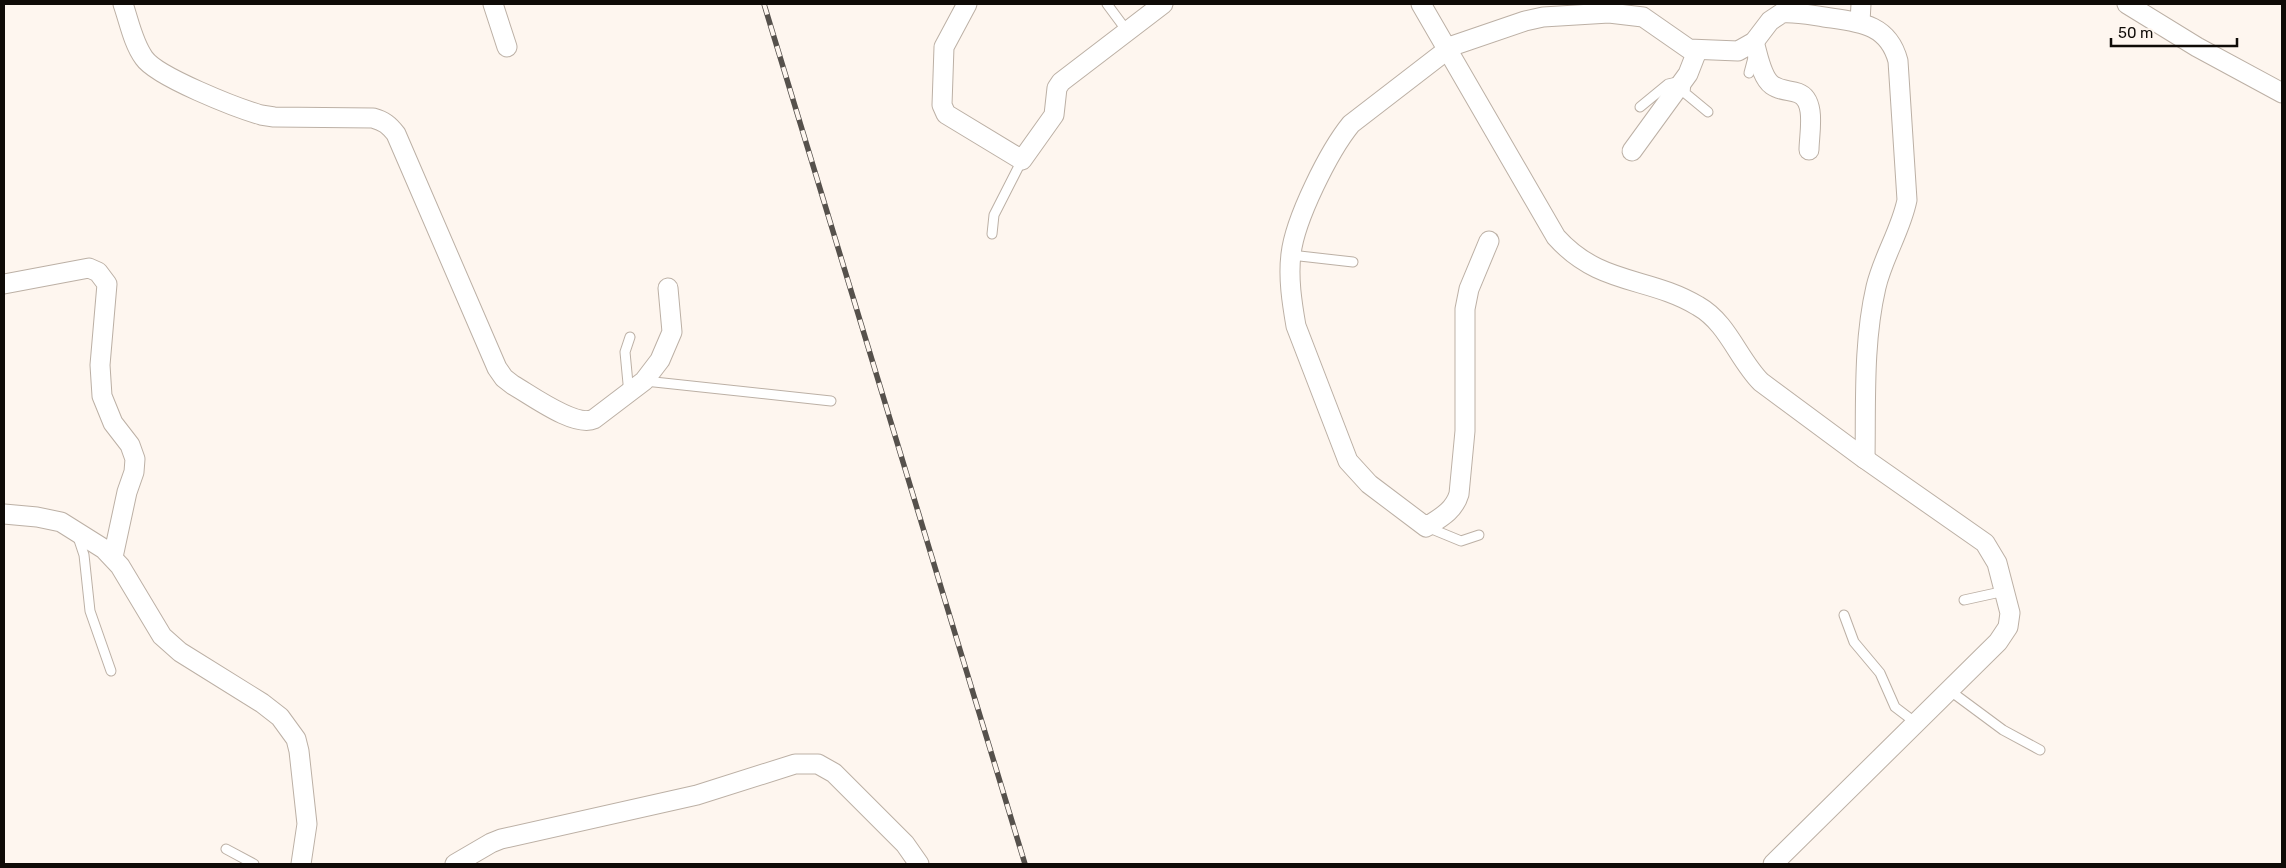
<svg xmlns="http://www.w3.org/2000/svg" width="2286" height="868" viewBox="0 0 2286 868" font-family="Rubik,sans-serif">
<style>
.lines{fill:none;stroke-linecap:round;stroke-linejoin:round}
.lane-casing{stroke:#bcb0a5;stroke-width:11}
.street-casing{stroke:#bcb0a5;stroke-width:21}
.lane{stroke:#fff;stroke-width:9}
.street{stroke:#fff;stroke-width:19}
.rail-casing{stroke:#56514c;stroke-width:5.5}
.rail{stroke:#fef6ef;stroke-width:4;stroke-dasharray:11;stroke-linecap:butt}
</style>
<rect width="100%" height="100%" fill="#fef6ef"/>
<g class="lines">
<defs>
<g id="lane">
<polyline points="1107,4 1127,31"/>
<polyline points="1749,73 1754,54"/>
<polyline points="1686,82 1685,93 1708,112"/>
<polyline points="1640,107 1668,84 1681,81"/>
<polyline points="992,234 994,215 1022,160"/>
<polyline points="1291,255 1353,262"/>
<polyline points="645,381 831,401"/>
<polyline points="629,394 625,352 630,337"/>
<polyline points="1427,527 1461,541 1479,535"/>
<polyline points="78,537 84,555 90,611 111,671"/>
<polyline points="1964,600 2005,591"/>
<polyline points="1844,615 1854,642 1880,673 1895,707 1916,723"/>
<polyline points="1949,690 2003,730 2040,750"/>
<polyline points="226,849 254,864"/>
</g>
<g id="street">
<path d="M123,4C129,21 133,43 144,58C157,77 237,108 261,115L274,117L373,118C384,121 389,125 396,134L497,368L504,378L513,385C531,395 575,428 594,419L644,381L660,360L672,332L668,288"/>
<polyline points="493,4 507,47"/>
<polyline points="967,4 944,47 942,105 946,114 1022,160 1054,115 1057,88 1061,82 1163,4"/>
<path d="M1421,4L1556,237C1600,286 1648,276 1698,306C1728,323 1738,359 1761,382L1865,459L1985,543L1997,563L2010,613L2008,627L1998,642L1773,864"/>
<polyline points="2127,4 2197,47 2282,93"/>
<polyline points="1860,22 1861,4"/>
<path d="M1754,42C1758,54 1761,77 1772,85C1780,91 1790,90 1798,93C1817,100 1809,134 1809,150"/>
<path d="M1446,48L1525,21L1543,17L1609,13L1643,17L1689,49L1738,51L1754,42L1770,21L1782,13C1796,12 1810,15 1824,17C1858,22 1888,23 1898,61L1907,200C1901,230 1883,257 1876,287C1863,343 1866,402 1865,459"/>
<path d="M1447,50L1351,124C1329,151 1295,219 1291,254C1288,278 1292,303 1296,326L1348,461L1369,484L1426,527C1440,518 1454,511 1459,494L1465,431V309L1469,289L1489,241"/>
<polyline points="1632,151 1688,74 1697,51"/>
<polyline points="4,284 89,268 98,272 107,284 100,365 102,396 113,423 130,445 135,459 134,472 127,492 113,557"/>
<polyline points="4,514 37,517 61,522 104,549 120,566 162,636 180,652 262,703 280,717 296,739 299,751 307,824 301,864"/>
<polyline points="455,864 491,843 501,839 697,795 795,764 818,764 834,773 905,844 919,864"/>
</g>
</defs>
<use href="#lane" class="lane-casing"/>
<use href="#street" class="street-casing"/>
<use href="#lane" class="lane"/>
<use href="#street" class="street"/>
<defs>
<polyline id="rail" points="764,4 1025,864"/>
</defs>
<use href="#rail" class="rail-casing"/>
<use href="#rail" class="rail"/>
</g>
<rect width="2286" height="868" fill="none" stroke="#0f0b07" stroke-width="10"/>
<path d="M2111 38v8h126v-8" fill="none" stroke="#0f0b07" stroke-width="2.5"/>
<text x="2118" y="38" font-size="15" fill="#0f0b07" stroke="#fef6ef" stroke-width="4" paint-order="stroke">50 m</text>
</svg>
